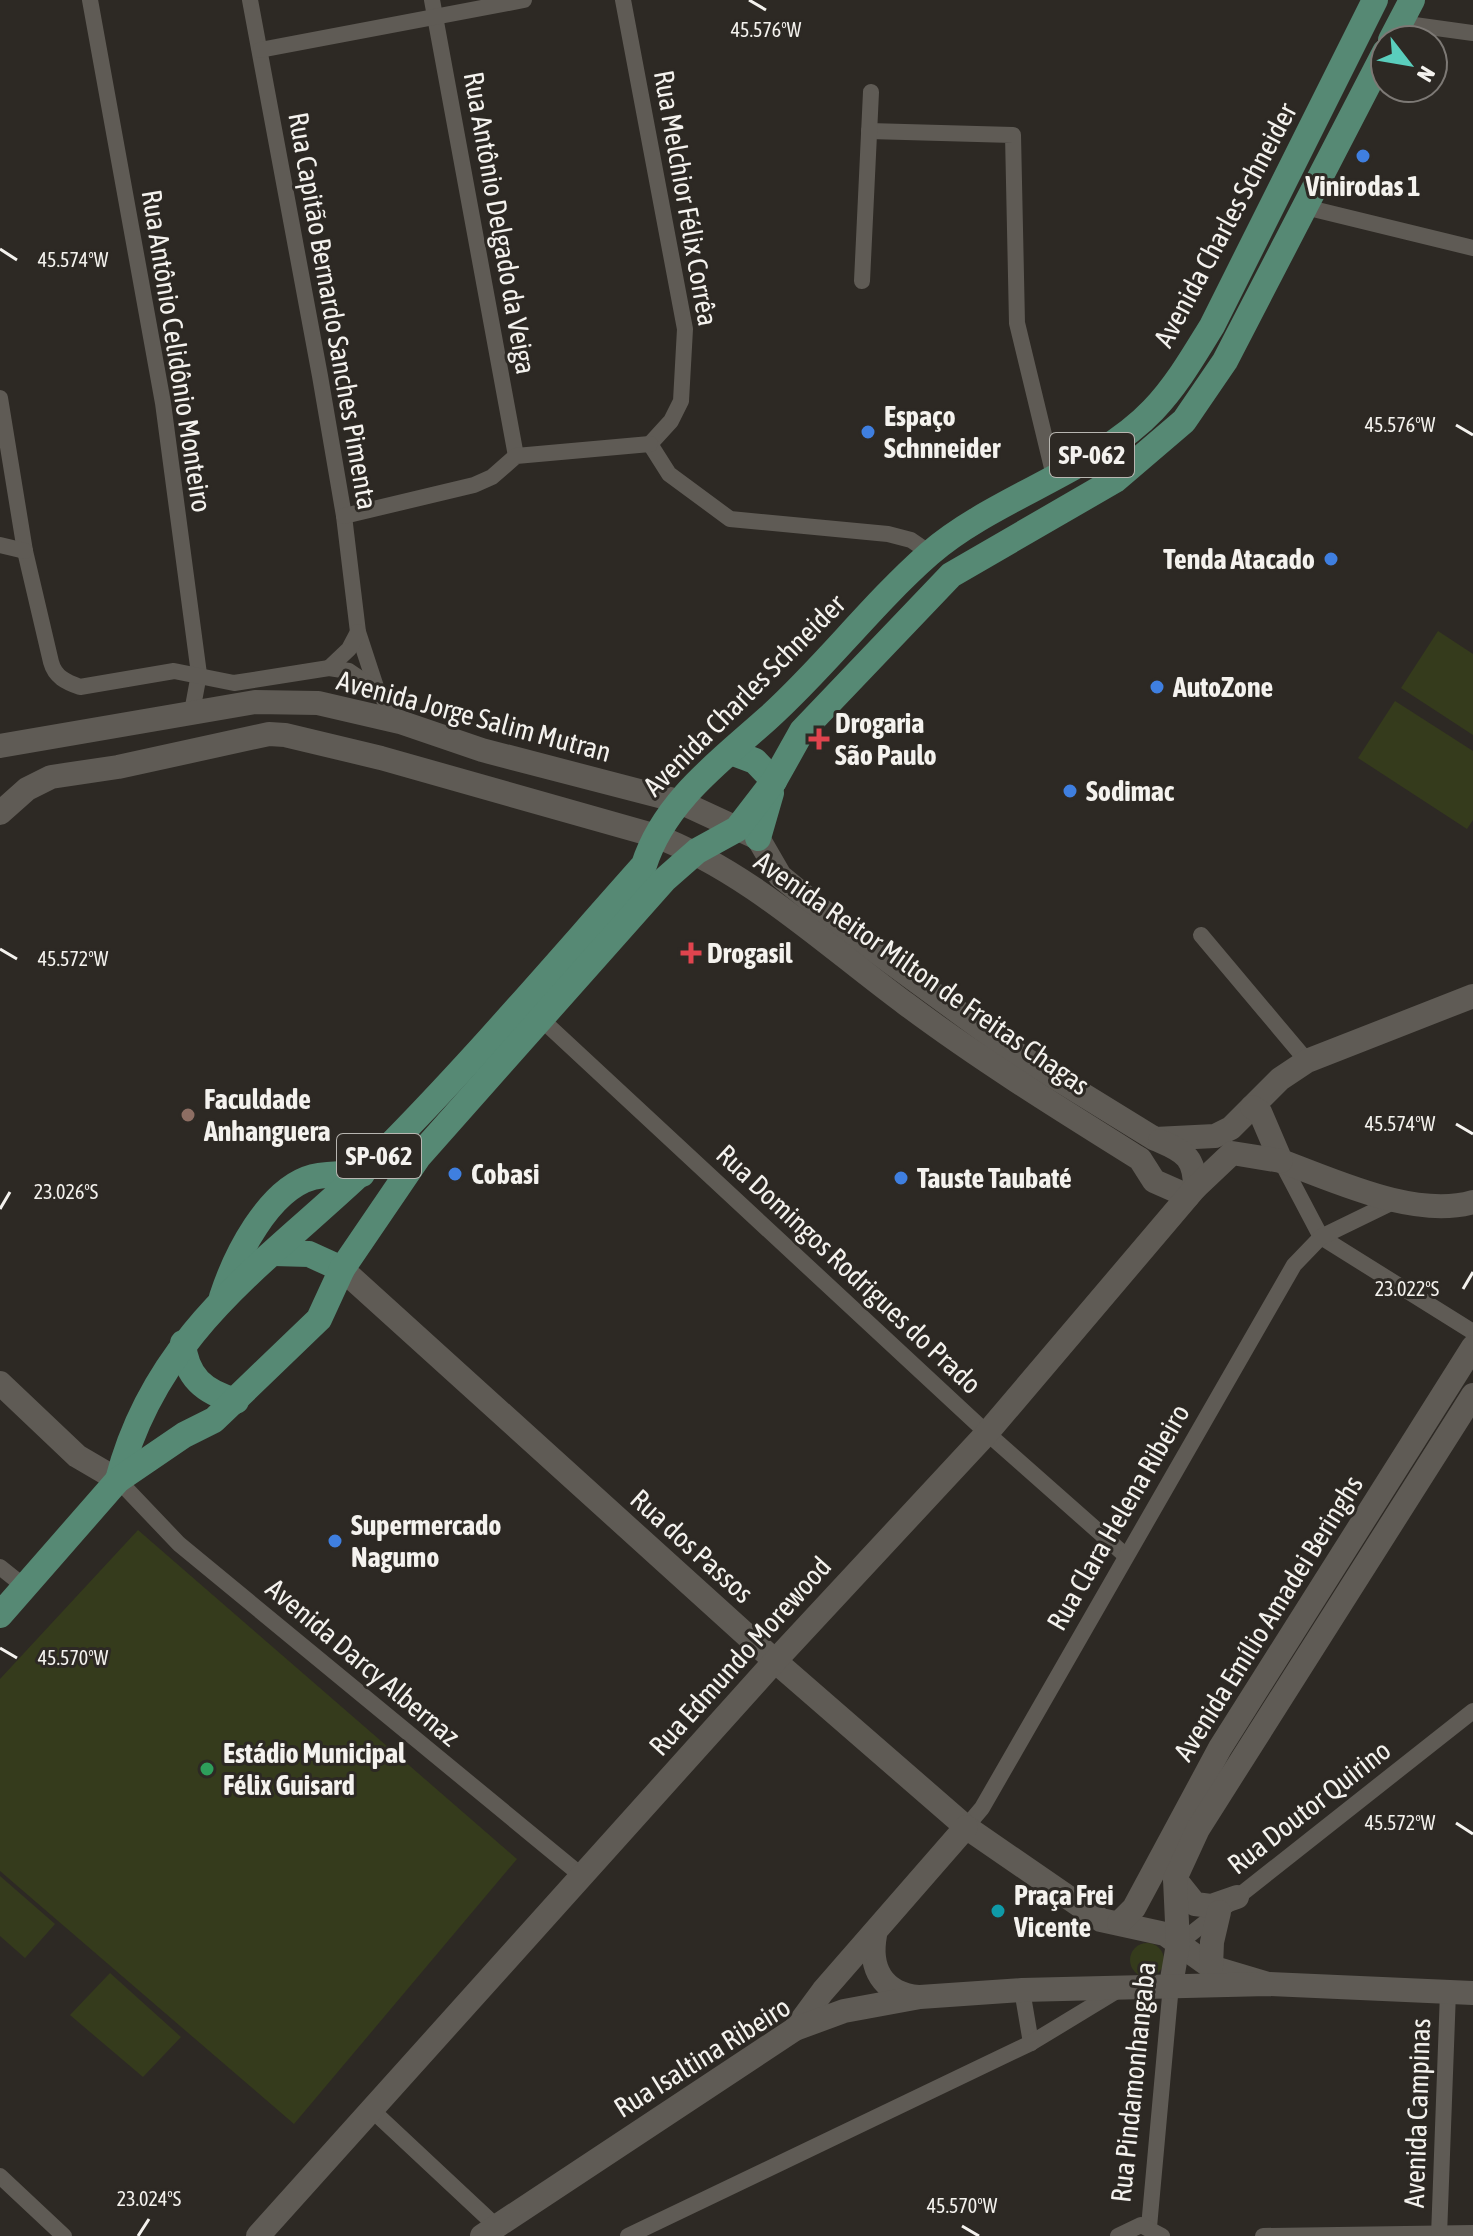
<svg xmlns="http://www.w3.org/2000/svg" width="1473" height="2236" viewBox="0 0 1473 2236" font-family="'Asap Condensed',sans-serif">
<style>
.green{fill:#353b1c}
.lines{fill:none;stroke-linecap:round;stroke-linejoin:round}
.street{stroke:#5f5b55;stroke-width:16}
.secondary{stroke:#5f5b55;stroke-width:24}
.primary{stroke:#568974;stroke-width:26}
.ticks{fill:none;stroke:#f4f2ee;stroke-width:3}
.shop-dot{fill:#3f7fe0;stroke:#2d2924;stroke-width:3}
.health-dot{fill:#e0444e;stroke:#2d2924;stroke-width:3}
.education-dot{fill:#8d6e63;stroke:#2d2924;stroke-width:3}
.leisure-dot{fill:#2e9e5b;stroke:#2d2924;stroke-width:3}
.culture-dot{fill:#0f9aa8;stroke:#2d2924;stroke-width:3}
.labels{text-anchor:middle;stroke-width:6;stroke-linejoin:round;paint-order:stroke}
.shield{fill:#2d2924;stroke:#b8b6b1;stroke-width:2}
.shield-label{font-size:26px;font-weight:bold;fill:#f4f2ee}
.poi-label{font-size:28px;font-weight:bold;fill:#f4f2ee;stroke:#2d2924;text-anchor:start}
.street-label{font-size:28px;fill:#f4f2ee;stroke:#2d2924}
.ticks-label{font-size:20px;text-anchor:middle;fill:#f4f2ee;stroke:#2d2924;stroke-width:6;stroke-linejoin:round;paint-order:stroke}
</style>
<rect width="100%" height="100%" fill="#2d2924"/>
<g class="green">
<polygon points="1438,631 1473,654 1473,735 1401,688"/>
<polygon points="1395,701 1473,751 1473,820 1467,829 1358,758"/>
<polygon points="138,1530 517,1859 294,2124 0,1871 0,1679"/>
<polygon points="0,1876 55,1924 25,1958 0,1936"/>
<circle cx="1147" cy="1960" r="17"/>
<polygon points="110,1973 181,2037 143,2077 70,2015"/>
</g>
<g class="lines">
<g class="street">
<polyline points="90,0 163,403 199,674 192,712"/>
<polyline points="250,0 320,376 344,516 358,632 377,690 400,722"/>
<polyline points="432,0 516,456"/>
<polyline points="623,0 685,329 681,401 671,421 650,444"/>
<polyline points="1400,23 1473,33"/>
<polyline points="260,50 524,0"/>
<polyline points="869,131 1013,135 1017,323 1054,476"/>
<polyline points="1305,207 1473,248"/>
<polyline points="862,281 871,92"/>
<path d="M0,398L25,551L51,662C55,677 66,682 80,687L174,671L234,683L329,668L349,671L377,690"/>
<polyline points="650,444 669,474 730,519 888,534 911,540 930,553"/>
<polyline points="344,516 474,485 492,477 516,456 650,444"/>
<polyline points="0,545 25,551"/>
<polyline points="329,668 349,649 358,632"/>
<polyline points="1201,935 1307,1061"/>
<polyline points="540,1018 987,1433 1125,1555"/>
<polyline points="1281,1161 1321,1237 1473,1332"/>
<polyline points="118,1480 179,1544 582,1876"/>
<polyline points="0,1567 25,1587"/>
<polyline points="966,1827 982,1808 1294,1265 1321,1237 1395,1201"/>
<polyline points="1178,1944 1473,1711"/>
<polyline points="1022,1990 1031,2043"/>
<polyline points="373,2111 496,2226"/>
<polyline points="0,2176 64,2236"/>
<polyline points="1149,2227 1171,1985"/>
<polyline points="628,2236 1031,2043 1120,1989"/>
<polyline points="1118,2236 1141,2225 1162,2236"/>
<polyline points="1263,2236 1473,2233"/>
<polyline points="1439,2236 1448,1992"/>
</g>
<g class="secondary">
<polyline points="0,746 255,702 318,703 400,722 482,750 678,801 758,838 780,876 840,925 1009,1049 1155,1139 1215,1136 1231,1128 1280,1079 1307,1061 1473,996"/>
<path d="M0,813L27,789L51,777L118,767L269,734L285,735L381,758L653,835C747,870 826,945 906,1004C981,1060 1060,1109 1140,1159L1154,1181L1188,1196"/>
<path d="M1252,1107L1260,1112L1281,1161C1336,1181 1415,1219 1473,1202"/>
<path d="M1160,1141C1186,1152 1195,1159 1195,1188"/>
<polyline points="342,1269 775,1661 966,1827 1101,1920 1165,1934 1211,1967 1268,1984"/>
<polyline points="0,1383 77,1456 118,1480"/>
<polyline points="1175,1879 1195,1904 1211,1906 1237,1897"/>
<polyline points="1119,1923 1134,1908 1220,1748 1473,1347"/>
<path d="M875,1935C869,1968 882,1993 918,1997"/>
<polyline points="1211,1967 1212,1942 1219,1912"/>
<polyline points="1171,1985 1178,1944 1175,1879 1198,1829 1473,1395"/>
<polyline points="795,2029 823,1991 966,1827"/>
<polyline points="258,2236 775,1661 987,1433 1195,1188 1232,1153 1281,1161"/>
<polyline points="482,2236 795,2029 844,2011 920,1997 1022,1990 1268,1984 1473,1993"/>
</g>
<g class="primary">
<polyline points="1391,40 1412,0"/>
<polyline points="731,752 755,761 774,781"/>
<polyline points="758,838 771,793"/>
<polyline points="274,1253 309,1254 342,1269"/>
<path d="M222,1297C235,1257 268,1189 313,1177C329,1173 345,1174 362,1174"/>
<path d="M183,1343C186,1377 204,1392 236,1401"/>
<path d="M118,1480C159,1319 287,1251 396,1139C482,1051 562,957 644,865C664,802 719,762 767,719C824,668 871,605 929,554C993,498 1096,470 1153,410C1177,385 1194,355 1212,326L1375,0"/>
<polyline points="0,1615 118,1480 184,1435 214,1420 319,1319 342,1269 419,1156 664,880 697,851 737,829 774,781 802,731 951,575 1115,480 1184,421 1225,361 1385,52"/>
</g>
</g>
<path class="ticks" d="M749,0L766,10M0,249L17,260M1456,425L1473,435M0,949L17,959M1456,1124L1473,1134M0,1209L10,1192M1463,1289L1473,1272M0,1648L17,1658M1456,1823L1473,1834M962,2226L979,2236M138,2236L149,2219"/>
<g class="shop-dot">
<circle cx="1363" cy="156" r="8"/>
<circle cx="868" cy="432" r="8"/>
<circle cx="1331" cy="559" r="8"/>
<circle cx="1157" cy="687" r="8"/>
<circle cx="1070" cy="791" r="8"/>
<circle cx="455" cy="1174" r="8"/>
<circle cx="901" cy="1178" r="8"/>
<circle cx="335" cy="1541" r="8"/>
</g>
<g class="health-dot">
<path d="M815 727h8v8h8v8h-8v8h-8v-8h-8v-8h8z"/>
<path d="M687 941h8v8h8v8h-8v8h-8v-8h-8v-8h8z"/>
</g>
<circle class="education-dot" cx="188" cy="1115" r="8"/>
<circle class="leisure-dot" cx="207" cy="1769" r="8"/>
<circle class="culture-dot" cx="998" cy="1911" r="8"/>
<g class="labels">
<g class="shield">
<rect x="1050" y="433" width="84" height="44" rx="6"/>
<rect x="337" y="1134" width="84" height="44" rx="6"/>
</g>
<g class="shield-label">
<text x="1092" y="464">SP-062</text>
<text x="379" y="1165">SP-062</text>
</g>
<g class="poi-label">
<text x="1363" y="196" text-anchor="middle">Vinirodas 1</text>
<text x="884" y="426">Espaço<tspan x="884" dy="32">Schnneider</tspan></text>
<text x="1315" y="569" text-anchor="end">Tenda Atacado</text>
<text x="1173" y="697">AutoZone</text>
<text x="835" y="733">Drogaria<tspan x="835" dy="32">São Paulo</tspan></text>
<text x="1086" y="801">Sodimac</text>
<text x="707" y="963">Drogasil</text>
<text x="204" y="1109">Faculdade<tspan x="204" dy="32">Anhanguera</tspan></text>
<text x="471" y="1184">Cobasi</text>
<text x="917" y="1188">Tauste Taubaté</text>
<text x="351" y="1535">Supermercado<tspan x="351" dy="32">Nagumo</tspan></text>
<text x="223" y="1763">Estádio Municipal<tspan x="223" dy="32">Félix Guisard</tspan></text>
<text x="1014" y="1905">Praça Frei<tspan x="1014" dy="32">Vicente</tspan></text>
</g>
<g class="street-label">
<text transform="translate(686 198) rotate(80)" y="10">Rua Melchior Félix Corrêa</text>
<text transform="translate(500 223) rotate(80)" y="10">Rua Antônio Delgado da Veiga</text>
<text transform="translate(1225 225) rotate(-62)" y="10">Avenida Charles Schneider</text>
<text transform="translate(333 311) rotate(80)" y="10">Rua Capitão Bernardo Sanches Pimenta</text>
<text transform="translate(177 351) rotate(81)" y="10">Rua Antônio Celidônio Monteiro</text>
<text transform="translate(744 695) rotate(-45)" y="10">Avenida Charles Schneider</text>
<text transform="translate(474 716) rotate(15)" y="10">Avenida Jorge Salim Mutran</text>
<text transform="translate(922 973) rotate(35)" y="10">Avenida Reitor Milton de Freitas Chagas</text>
<text transform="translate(849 1269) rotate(43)" y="10">Rua Domingos Rodrigues do Prado</text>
<text transform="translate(1118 1517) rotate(-60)" y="10">Rua Clara Helena Ribeiro</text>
<text transform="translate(692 1546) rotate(42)" y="10">Rua dos Passos</text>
<text transform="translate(1268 1618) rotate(-58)" y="10">Avenida Emílio Amadei Beringhs</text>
<text transform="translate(740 1656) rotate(-48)" y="10">Rua Edmundo Morewood</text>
<text transform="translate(363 1662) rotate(40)" y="10">Avenida Darcy Albernaz</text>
<text transform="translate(1309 1807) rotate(-38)" y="10">Rua Doutor Quirino</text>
<text transform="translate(702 2057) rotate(-32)" y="10">Rua Isaltina Ribeiro</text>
<text transform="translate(1133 2082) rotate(-84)" y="10">Rua Pindamonhangaba</text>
<text transform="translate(1417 2113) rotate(-88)" y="10">Avenida Campinas</text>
</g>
</g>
<g class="ticks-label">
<text x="766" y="37">45.576°W</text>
<text x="73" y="267">45.574°W</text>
<text x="1400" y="432">45.576°W</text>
<text x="73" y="966">45.572°W</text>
<text x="1400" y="1131">45.574°W</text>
<text x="66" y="1199">23.026°S</text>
<text x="1407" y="1296">23.022°S</text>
<text x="73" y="1665">45.570°W</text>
<text x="1400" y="1830">45.572°W</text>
<text x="149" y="2206">23.024°S</text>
<text x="962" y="2213">45.570°W</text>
</g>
<g transform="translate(1409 64) rotate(121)"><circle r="38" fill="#2d2924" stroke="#7d7975" stroke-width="2"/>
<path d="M0-6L14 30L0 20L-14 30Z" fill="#5acebd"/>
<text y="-12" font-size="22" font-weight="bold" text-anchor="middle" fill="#f4f2ee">N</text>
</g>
</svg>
